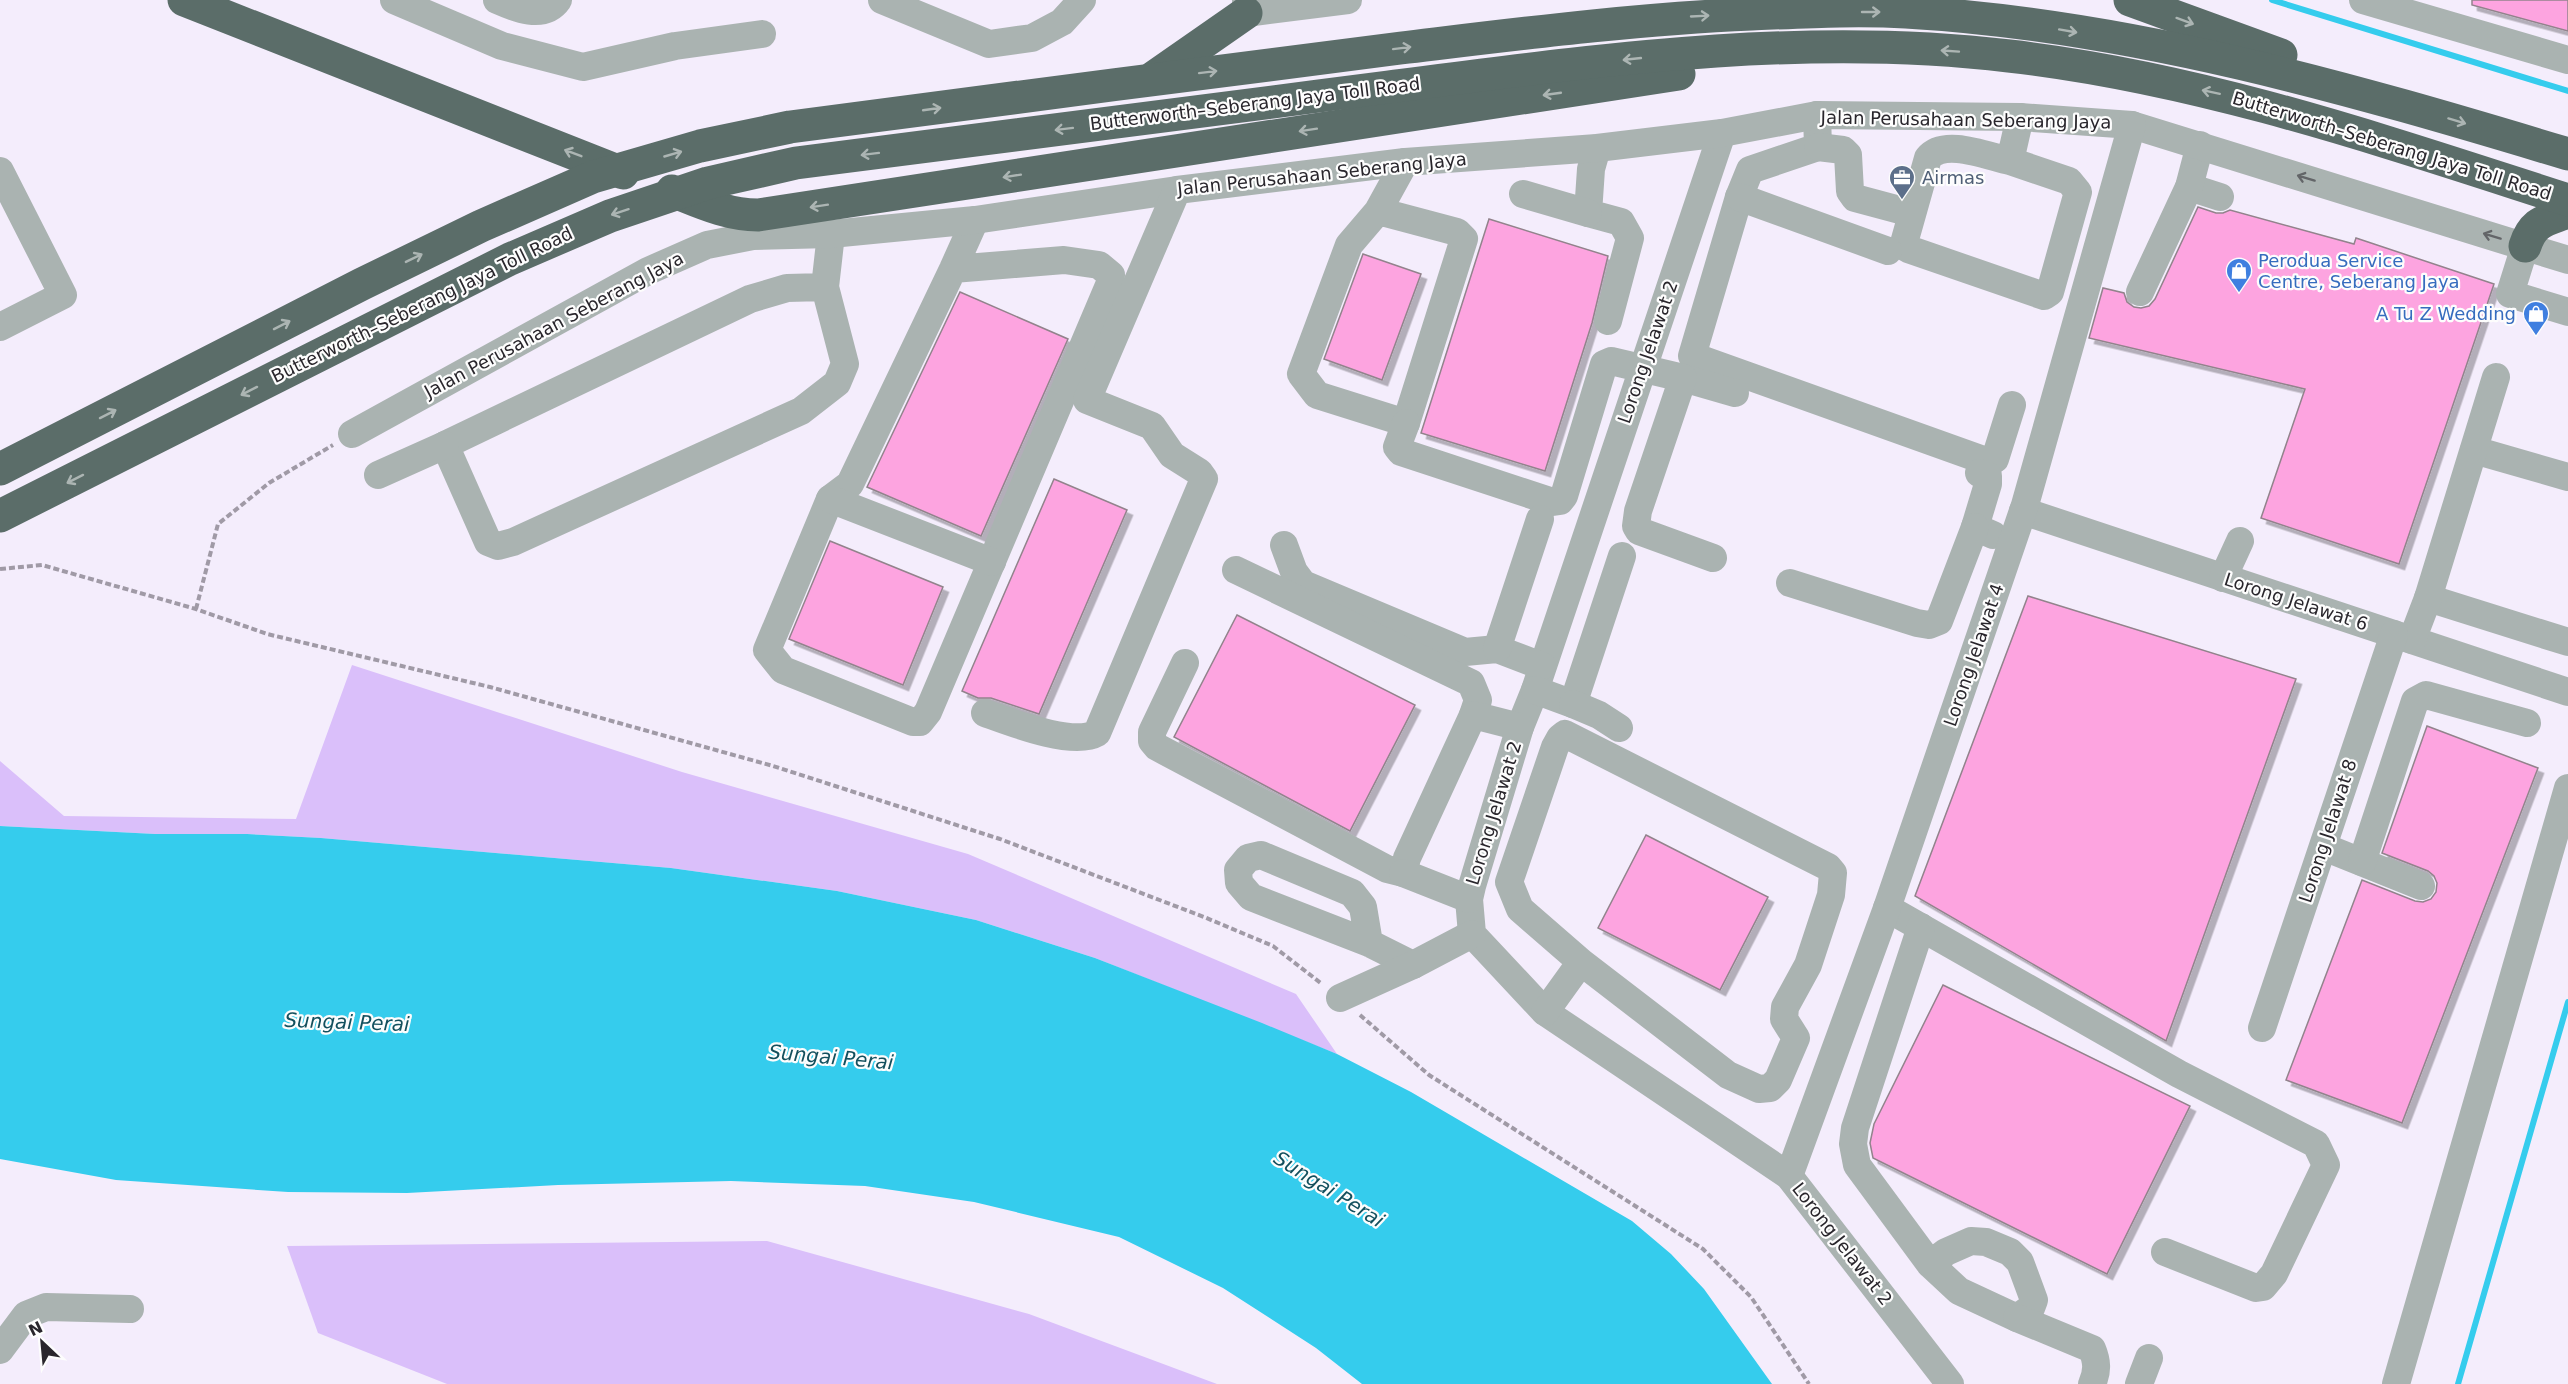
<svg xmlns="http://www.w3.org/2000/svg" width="2568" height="1384" viewBox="0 0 2568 1384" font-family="'DejaVu Sans',sans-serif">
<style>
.green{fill:#dabffa}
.water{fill:#35cced}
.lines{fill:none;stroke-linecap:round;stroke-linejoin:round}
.stream{stroke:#35cced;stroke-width:6}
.building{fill:#fda4e0;stroke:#92838c;stroke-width:1.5;filter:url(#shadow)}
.path{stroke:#a09aa6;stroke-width:4;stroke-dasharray:6 3;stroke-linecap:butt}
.minor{stroke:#aab3b1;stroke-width:28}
.highway{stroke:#5b6d69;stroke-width:33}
.oneway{stroke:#acb5b3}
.oneway2{stroke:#636568}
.labels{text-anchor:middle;stroke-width:4.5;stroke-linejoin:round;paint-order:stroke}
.street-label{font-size:18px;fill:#29262c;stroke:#fdfdfd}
.service-label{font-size:18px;fill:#4e5e75;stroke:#fdfdfd;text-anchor:start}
.shop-label{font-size:18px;fill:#366cbe;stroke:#fdfdfd;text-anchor:start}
.water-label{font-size:20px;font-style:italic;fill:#13505e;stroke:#fdfdfd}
</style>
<defs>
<filter id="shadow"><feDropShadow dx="5.5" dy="5.5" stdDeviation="0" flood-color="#0004"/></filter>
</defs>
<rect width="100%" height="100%" fill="#f4edfc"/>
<g class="green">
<polygon points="352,665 682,772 968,854 1296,994 1337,1054 1095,958 976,920 837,891 671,868 321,838 247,834 155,834 0,826 0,761 64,816 296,819"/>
<polygon points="767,1241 1029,1314 1217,1384 447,1384 318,1333 287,1246"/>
</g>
<polygon class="water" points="0,826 155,834 247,834 321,838 671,868 837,891 976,920 1095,958 1262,1023 1337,1054 1411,1092 1632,1221 1671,1254 1704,1289 1772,1384 1362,1384 1316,1348 1223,1288 1119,1237 974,1202 865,1186 731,1181 558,1185 407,1193 288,1192 116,1180 0,1159"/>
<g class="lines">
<g class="stream">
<polyline points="2272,0 2568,91"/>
<polyline points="2458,1384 2568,1002"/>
</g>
</g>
<g class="building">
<polygon points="2472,0 2568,0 2568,31 2472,5"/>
<polygon points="2198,207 2216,213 2223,213 2230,210 2354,244 2356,238 2494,284 2399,564 2261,518 2305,389 2089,338 2103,288 2124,293 2127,302 2134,307 2141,308 2149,306 2155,299"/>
<polygon points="1489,219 1608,256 1592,323 1545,471 1421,433"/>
<polygon points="1363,254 1421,274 1382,380 1324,359"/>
<polygon points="960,292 1068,339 981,536 867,487"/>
<polygon points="1054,479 1127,510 1039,714 991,698 978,698 962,691"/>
<polygon points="830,541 943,587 903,685 789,639"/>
<polygon points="2028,596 2296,679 2166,1041 1915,896"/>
<polygon points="1237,615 1415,705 1350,831 1174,737"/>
<polygon points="2427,726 2538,768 2402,1123 2286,1080 2362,880 2415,901 2423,902 2431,899 2436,892 2437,883 2434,876 2428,871 2382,853"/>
<polygon points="1646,835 1768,897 1720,990 1598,928"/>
<polygon points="1943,985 2190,1106 2107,1274 1873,1158 1870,1143 1874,1124"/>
</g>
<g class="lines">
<g class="path">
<polyline points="0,569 42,565 196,609 267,634 490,687 773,766 1000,839 1204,917 1273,946 1322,984"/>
<polyline points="196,609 218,524 269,483 333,445"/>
<polyline points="1360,1015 1429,1075 1703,1249 1751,1297 1809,1384"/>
</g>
<g class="minor">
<polyline points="394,0 502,46 583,67 675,46 762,34"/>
<path d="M497,0C515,8 544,20 558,0"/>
<polyline points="882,0 989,44 1032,38 1062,22 1082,0"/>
<polyline points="1246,0 1246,13 1348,0"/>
<polyline points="2363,0 2568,60"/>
<polyline points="1817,115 1818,147 1750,170 1739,197 1692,356 1986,461 1995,459 2012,405"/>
<polyline points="1722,133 1535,690 1520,727 1472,886 1469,899 1472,934 1545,1012 1789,1176 1950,1384"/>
<polyline points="1818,147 1843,150 1848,155 1850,191 1855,198 1911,213"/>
<polyline points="1597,148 1591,169 1588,213 1621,222 1630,238 1608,321"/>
<path d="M2010,161C1987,156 1944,138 1928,158L1904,243L1908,249L2044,296L2050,292L2078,192L2069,181L2010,161L2020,117"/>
<polyline points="0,171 63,295 0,327"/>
<polyline points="2189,187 2220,197"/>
<polyline points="1523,194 1588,213"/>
<polyline points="1739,197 1888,251"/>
<polyline points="1378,211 1457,232 1464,239 1406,423 1317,395 1301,374 1349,245 1378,211 1405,162"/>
<polyline points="2525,246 2510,294 2568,312"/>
<polyline points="953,269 1064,260 1099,265 1111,275 1110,283 928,712 920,722 913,722 783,670 767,650 830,499 850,484 953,269 975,220"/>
<polyline points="825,287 787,288 750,299 445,445 488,542 498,546 513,542 801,411 837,383 845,364 825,287 831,234"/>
<polyline points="2140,292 2189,187 2200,145"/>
<polyline points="1683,378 1735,393"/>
<polyline points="1406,423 1397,447 1401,452 1553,502 1560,501 1564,496 1604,364 1611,361 1683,378 1638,511 1636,526 1639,531 1713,558"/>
<polyline points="352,434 648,271 707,245 753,236 831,234 975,220 1177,190 1405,162 1597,148 1722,133 1817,115 2020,117 2132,125 2568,260"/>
<polyline points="2474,450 2568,477"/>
<polyline points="1979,473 1988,476 1988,484 1975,527 1993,535"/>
<polyline points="378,475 445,445"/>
<polyline points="830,499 992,562"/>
<polyline points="2023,511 2568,692"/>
<polyline points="1284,545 1294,572 1303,584 1465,652 1497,649 1542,666"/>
<polyline points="1236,570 1471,683 1478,700 1473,715"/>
<polyline points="2223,578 2240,541"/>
<polyline points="1790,583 1917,623 1929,625 1939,621 1975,527"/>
<polyline points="2428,598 2568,642"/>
<polyline points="2412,640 2428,598 2496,377"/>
<polyline points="1497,649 1540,519"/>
<polyline points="1185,663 1152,732 1152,741 1157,747 1387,869 1403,873 1407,858 1473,715 1520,727"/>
<polyline points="1535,690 1573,704 1622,556"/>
<polyline points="1573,704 1599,715 1619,728"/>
<path d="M985,713C1010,722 1073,747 1097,733L1204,479L1199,472L1172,455L1152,426L1087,400L1177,190"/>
<polyline points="2324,847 2421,886"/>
<polyline points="2362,862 2415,701 2426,695 2527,723"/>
<polyline points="1403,873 1469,899"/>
<polyline points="1887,908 2179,1074 2316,1144 2326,1165 2274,1274 2263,1287 2256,1288 2165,1252"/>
<polyline points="1921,927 1855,1128 1853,1144 1857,1165 1930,1264 1959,1291 2017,1318 2031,1308 2034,1300 2020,1262 2010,1252 1986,1242 1971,1241 1946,1252 1930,1264"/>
<polyline points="1369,943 1363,907 1352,893 1261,855 1248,858 1238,870 1239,883 1251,897 1369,943 1413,965"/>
<polyline points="1340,998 1413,965 1472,934"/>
<polyline points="1545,1012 1581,962 1728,1075 1759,1089 1770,1088 1778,1080 1796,1038 1784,1019 1785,1007 1808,965 1831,895 1833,873 1828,867 1565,734 1560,738 1555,747 1509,882 1520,909 1581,962"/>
<polyline points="2262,1028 2394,634"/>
<polyline points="1789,1176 1887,908 2025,505 2132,125"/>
<path d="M2017,1318L2092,1349C2097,1361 2098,1371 2092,1384"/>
<polyline points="0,1350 26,1315 46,1307 130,1309"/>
<polyline points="2139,1384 2149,1358"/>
<polyline points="2396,1384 2568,788"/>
</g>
<g class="highway">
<polyline points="184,0 623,173"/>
<polyline points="2130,0 2281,55"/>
<polyline points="1154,77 1246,13"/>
<path d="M672,191C700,202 727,215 758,215L1679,74"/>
<path d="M2525,246C2533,221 2545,221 2568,212"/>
<path d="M0,469L362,284L481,226L593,177L700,146L790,127C994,100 1197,74 1401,48C1518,34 1634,19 1752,14C1803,12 1855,9 1906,12C2132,25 2352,89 2568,154"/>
<path d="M0,516L510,259L610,216L708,183L796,163C994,138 1191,113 1388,87C1593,61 1802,31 2009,56C2202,78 2384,141 2568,200"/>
</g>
</g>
<defs><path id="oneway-shaft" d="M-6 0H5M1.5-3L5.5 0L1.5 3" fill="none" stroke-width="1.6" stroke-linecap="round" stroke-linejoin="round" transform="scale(1.5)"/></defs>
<g class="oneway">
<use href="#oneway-shaft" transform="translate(1871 12)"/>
<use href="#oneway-shaft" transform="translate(1700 16) rotate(-3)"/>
<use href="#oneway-shaft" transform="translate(2185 21) rotate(20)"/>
<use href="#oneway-shaft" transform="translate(2068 31) rotate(10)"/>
<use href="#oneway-shaft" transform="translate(1402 48) rotate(-7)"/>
<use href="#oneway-shaft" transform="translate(1950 51) rotate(-176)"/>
<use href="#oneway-shaft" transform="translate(1632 59) rotate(174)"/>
<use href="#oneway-shaft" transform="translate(1208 72) rotate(-7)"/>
<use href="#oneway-shaft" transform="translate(2211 92) rotate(-168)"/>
<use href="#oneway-shaft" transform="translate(1552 94) rotate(172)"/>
<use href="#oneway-shaft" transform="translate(932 109) rotate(-8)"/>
<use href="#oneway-shaft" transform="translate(2457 121) rotate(17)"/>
<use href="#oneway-shaft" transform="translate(1064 129) rotate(173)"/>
<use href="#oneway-shaft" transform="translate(1308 130) rotate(171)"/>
<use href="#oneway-shaft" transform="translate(573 153) rotate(-159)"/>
<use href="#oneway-shaft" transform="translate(673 154) rotate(-16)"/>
<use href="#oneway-shaft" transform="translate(870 154) rotate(173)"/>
<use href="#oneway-shaft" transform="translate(1012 176) rotate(171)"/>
<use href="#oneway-shaft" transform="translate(819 206) rotate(171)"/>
<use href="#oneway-shaft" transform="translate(620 212) rotate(162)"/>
<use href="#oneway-shaft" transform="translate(414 258) rotate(-26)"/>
<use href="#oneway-shaft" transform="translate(282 325) rotate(-27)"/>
<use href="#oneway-shaft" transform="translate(249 391) rotate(153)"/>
<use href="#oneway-shaft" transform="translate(108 414) rotate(-27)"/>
<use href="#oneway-shaft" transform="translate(75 479) rotate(153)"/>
</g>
<g class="oneway2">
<use href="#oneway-shaft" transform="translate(2306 178) rotate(-163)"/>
<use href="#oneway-shaft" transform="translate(2492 236) rotate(-163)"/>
</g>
<defs>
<symbol id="office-pin" viewBox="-11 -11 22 30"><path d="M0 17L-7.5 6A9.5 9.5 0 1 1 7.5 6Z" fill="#5c6f8a" stroke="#fdfdfd"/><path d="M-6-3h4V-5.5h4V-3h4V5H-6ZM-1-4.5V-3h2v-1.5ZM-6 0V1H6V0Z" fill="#fff"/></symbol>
<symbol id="shop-pin" viewBox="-11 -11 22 30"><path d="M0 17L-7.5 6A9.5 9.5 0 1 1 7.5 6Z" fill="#3f7fe0" stroke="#fdfdfd"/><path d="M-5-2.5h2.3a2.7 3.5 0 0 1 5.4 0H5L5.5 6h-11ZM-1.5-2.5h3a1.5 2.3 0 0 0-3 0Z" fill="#fff"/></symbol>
</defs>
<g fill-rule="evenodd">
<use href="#office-pin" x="1887" y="163" width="30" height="40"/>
<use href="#shop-pin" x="2224" y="256" width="30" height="40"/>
<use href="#shop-pin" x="2521" y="299" width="30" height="40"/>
</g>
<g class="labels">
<g class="street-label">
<text transform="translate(1255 104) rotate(-7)" y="6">Butterworth–Seberang Jaya Toll Road</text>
<text transform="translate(1966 120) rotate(1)" y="6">Jalan Perusahaan Seberang Jaya</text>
<text transform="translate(2392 146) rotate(17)" y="6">Butterworth–Seberang Jaya Toll Road</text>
<text transform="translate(1322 174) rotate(-6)" y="6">Jalan Perusahaan Seberang Jaya</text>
<text transform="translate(422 305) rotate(-26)" y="6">Butterworth–Seberang Jaya Toll Road</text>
<text transform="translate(554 325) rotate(-28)" y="6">Jalan Perusahaan Seberang Jaya</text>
<text transform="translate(1648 352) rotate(-71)" y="6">Lorong Jelawat 2</text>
<text transform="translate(2296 602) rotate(18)" y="6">Lorong Jelawat 6</text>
<text transform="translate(1974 655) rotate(-71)" y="6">Lorong Jelawat 4</text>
<text transform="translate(1494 813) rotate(-73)" y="6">Lorong Jelawat 2</text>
<text transform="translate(2328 831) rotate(-72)" y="6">Lorong Jelawat 8</text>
<text transform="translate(1842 1244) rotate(52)" y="6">Lorong Jelawat 2</text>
</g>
<g class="service-label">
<text x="1922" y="184">Airmas</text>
</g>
<g class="shop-label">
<text x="2258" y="267">Perodua Service<tspan x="2258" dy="21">Centre, Seberang Jaya</tspan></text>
<text x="2516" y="320" text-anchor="end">A Tu Z Wedding</text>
</g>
<g class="water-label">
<text transform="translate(347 1022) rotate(2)" y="7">Sungai Perai</text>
<text transform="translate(831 1057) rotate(5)" y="7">Sungai Perai</text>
<text transform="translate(1329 1189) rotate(32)" y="7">Sungai Perai</text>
</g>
</g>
<g transform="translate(42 1342) rotate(334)" stroke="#fdfdfd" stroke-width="4.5" paint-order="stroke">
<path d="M0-4.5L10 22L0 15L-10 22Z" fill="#29262c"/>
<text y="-9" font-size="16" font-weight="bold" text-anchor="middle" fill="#29262c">N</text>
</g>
</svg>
